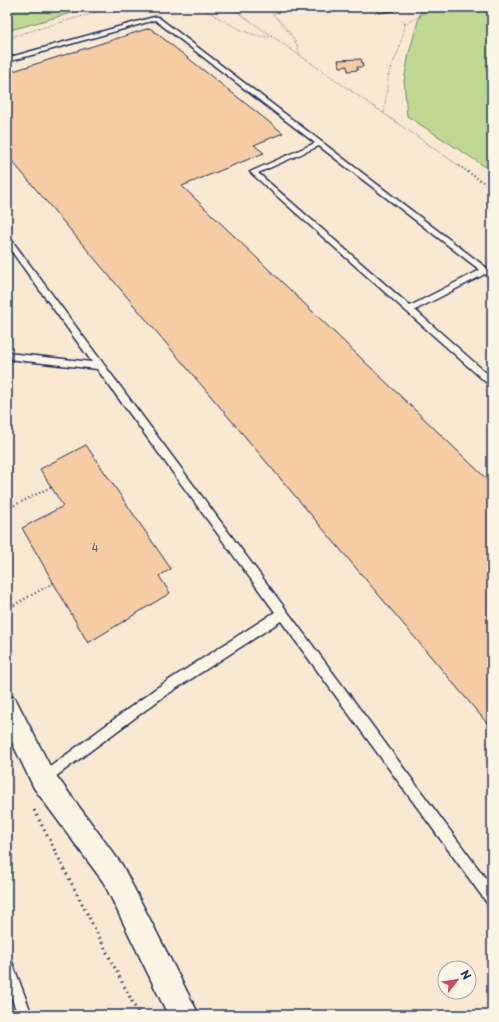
<svg xmlns="http://www.w3.org/2000/svg" width="499" height="1022" viewBox="0 0 499 1022" font-family="'Playpen Sans',sans-serif">
<style>
.built{fill:#fae9d2;fill-rule:evenodd}
.green{fill:#bfd990;stroke:#6d8477}
.building{fill:#f6cca5;stroke:#1b2f5e}
.lines{fill:none;stroke-linecap:round;stroke-linejoin:round}
.lane-casing{stroke:#1b2f5e;stroke-width:3}
.street-casing{stroke:#1b2f5e;stroke-width:3}
.path-far3{stroke:#1b2f5e;stroke-width:1.5;stroke-dasharray:0.5 2;stroke-linecap:butt}
.path-far2{stroke:#1b2f5e;stroke-width:2;stroke-dasharray:1 2.5;stroke-linecap:butt}
.path-far1{stroke:#1b2f5e;stroke-width:2.5;stroke-dasharray:1 3;stroke-linecap:butt}
.path{stroke:#1b2f5e;stroke-width:3;stroke-dasharray:1.5 4;stroke-linecap:butt}
.lane{fill:#fcf5e5;fill-rule:evenodd}
.street{fill:#fcf5e5;fill-rule:evenodd}
.labels{text-anchor:middle;stroke-width:3.5;stroke-linejoin:round;paint-order:stroke}
.number-label{font-size:10px;fill:#525670}
</style>
<rect width="100%" height="100%" fill="#fcf5e5"/>
<filter id="ink" filterUnits="userSpaceOnUse"><feTurbulence type="fractalNoise" baseFrequency=".025" numOctaves="2"/><feDisplacementMap in="SourceGraphic" scale="8" xChannelSelector="R" yChannelSelector="G"/><feConvolveMatrix kernelMatrix="1 2 1 2 8 2 1 2 1" color-interpolation-filters="sRGB"/></filter>
<g filter="url(#ink)">
<path class="built" d="M93,7H422L409,53L404,81L407,116L492,171V1015H7V31ZM445,968H469V992H445Z"/>
<g class="green">
<polygon points="7,7 93,7 7,31"/>
<polygon points="422,7 492,7 492,171 407,116 404,81 409,53"/>
</g>
<g class="building">
<polygon points="374,7 393,7 395,11 378,13"/>
<polygon points="150,28 283,133 254,145 264,153 182,186 492,484 492,729 7,155 7,73"/>
<polygon points="361,59 363,67 357,67 358,70 348,71 347,66 340,67 338,60"/>
<polygon points="86,445 171,569 159,576 170,593 88,643 22,528 63,506 40,469"/>
</g>
<g class="lines">
<defs>
<g id="lane">
<path d="M154,17H158L492,272V279L485,274L415,310L492,378V386L489,385L250,172L315,143L155,20L7,62V58ZM319,146L480,270L410,306L258,173Z"/>
<polygon points="7,238 10,238 492,887 492,905 487,903 281,621 163,697 47,783 43,785 39,783 37,779 39,775 155,689 275,612 97,369 7,359 7,353 92,362 7,245"/>
<polygon points="7,960 12,962 32,1015 18,1015 7,986"/>
</g>
<polygon id="street" points="7,694 15,698 52,770 122,865 199,1015 168,1015 104,883 34,788 7,732"/>
</defs>
<use href="#lane" class="lane-casing"/>
<use href="#street" class="street-casing"/>
<g class="path-far3">
<path d="M200,7C223,19 243,36 270,37"/>
<polyline points="230,7 461,167"/>
<path d="M267,7C279,22 297,36 300,56"/>
<polyline points="405,24 422,15 428,7"/>
<polyline points="7,38 114,7"/>
<polyline points="384,113 389,72 400,47 405,24 400,18"/>
</g>
<polyline class="path-far2" points="459,166 492,188"/>
<g class="path-far1">
<polyline points="7,509 51,487"/>
<polyline points="7,609 53,583"/>
</g>
<polyline class="path" points="34,810 139,1015"/>
<use href="#lane" class="lane"/>
<use href="#street" class="street"/>
</g>
</g>
<g class="labels">
<g class="number-label">
<text x="95" y="552">4</text>
</g>
</g>
<rect width="499" height="1022" fill="none" stroke="#fcf5e5" stroke-width="24"/>
<rect x="12" y="12" width="475" height="998" fill="none" stroke="#1b2f5e" stroke-width="1.5" filter="url(#ink)"/>
<g transform="translate(457 980) rotate(59)"><circle r="19" fill="#fcf5e5" stroke="#a2a6af"/>
<path d="M0-3L7 15L0 10L-7 15Z" fill="#d1495b"/>
<text y="-6" font-size="11" font-weight="bold" text-anchor="middle" fill="#1b2f5e">N</text>
</g>
</svg>
